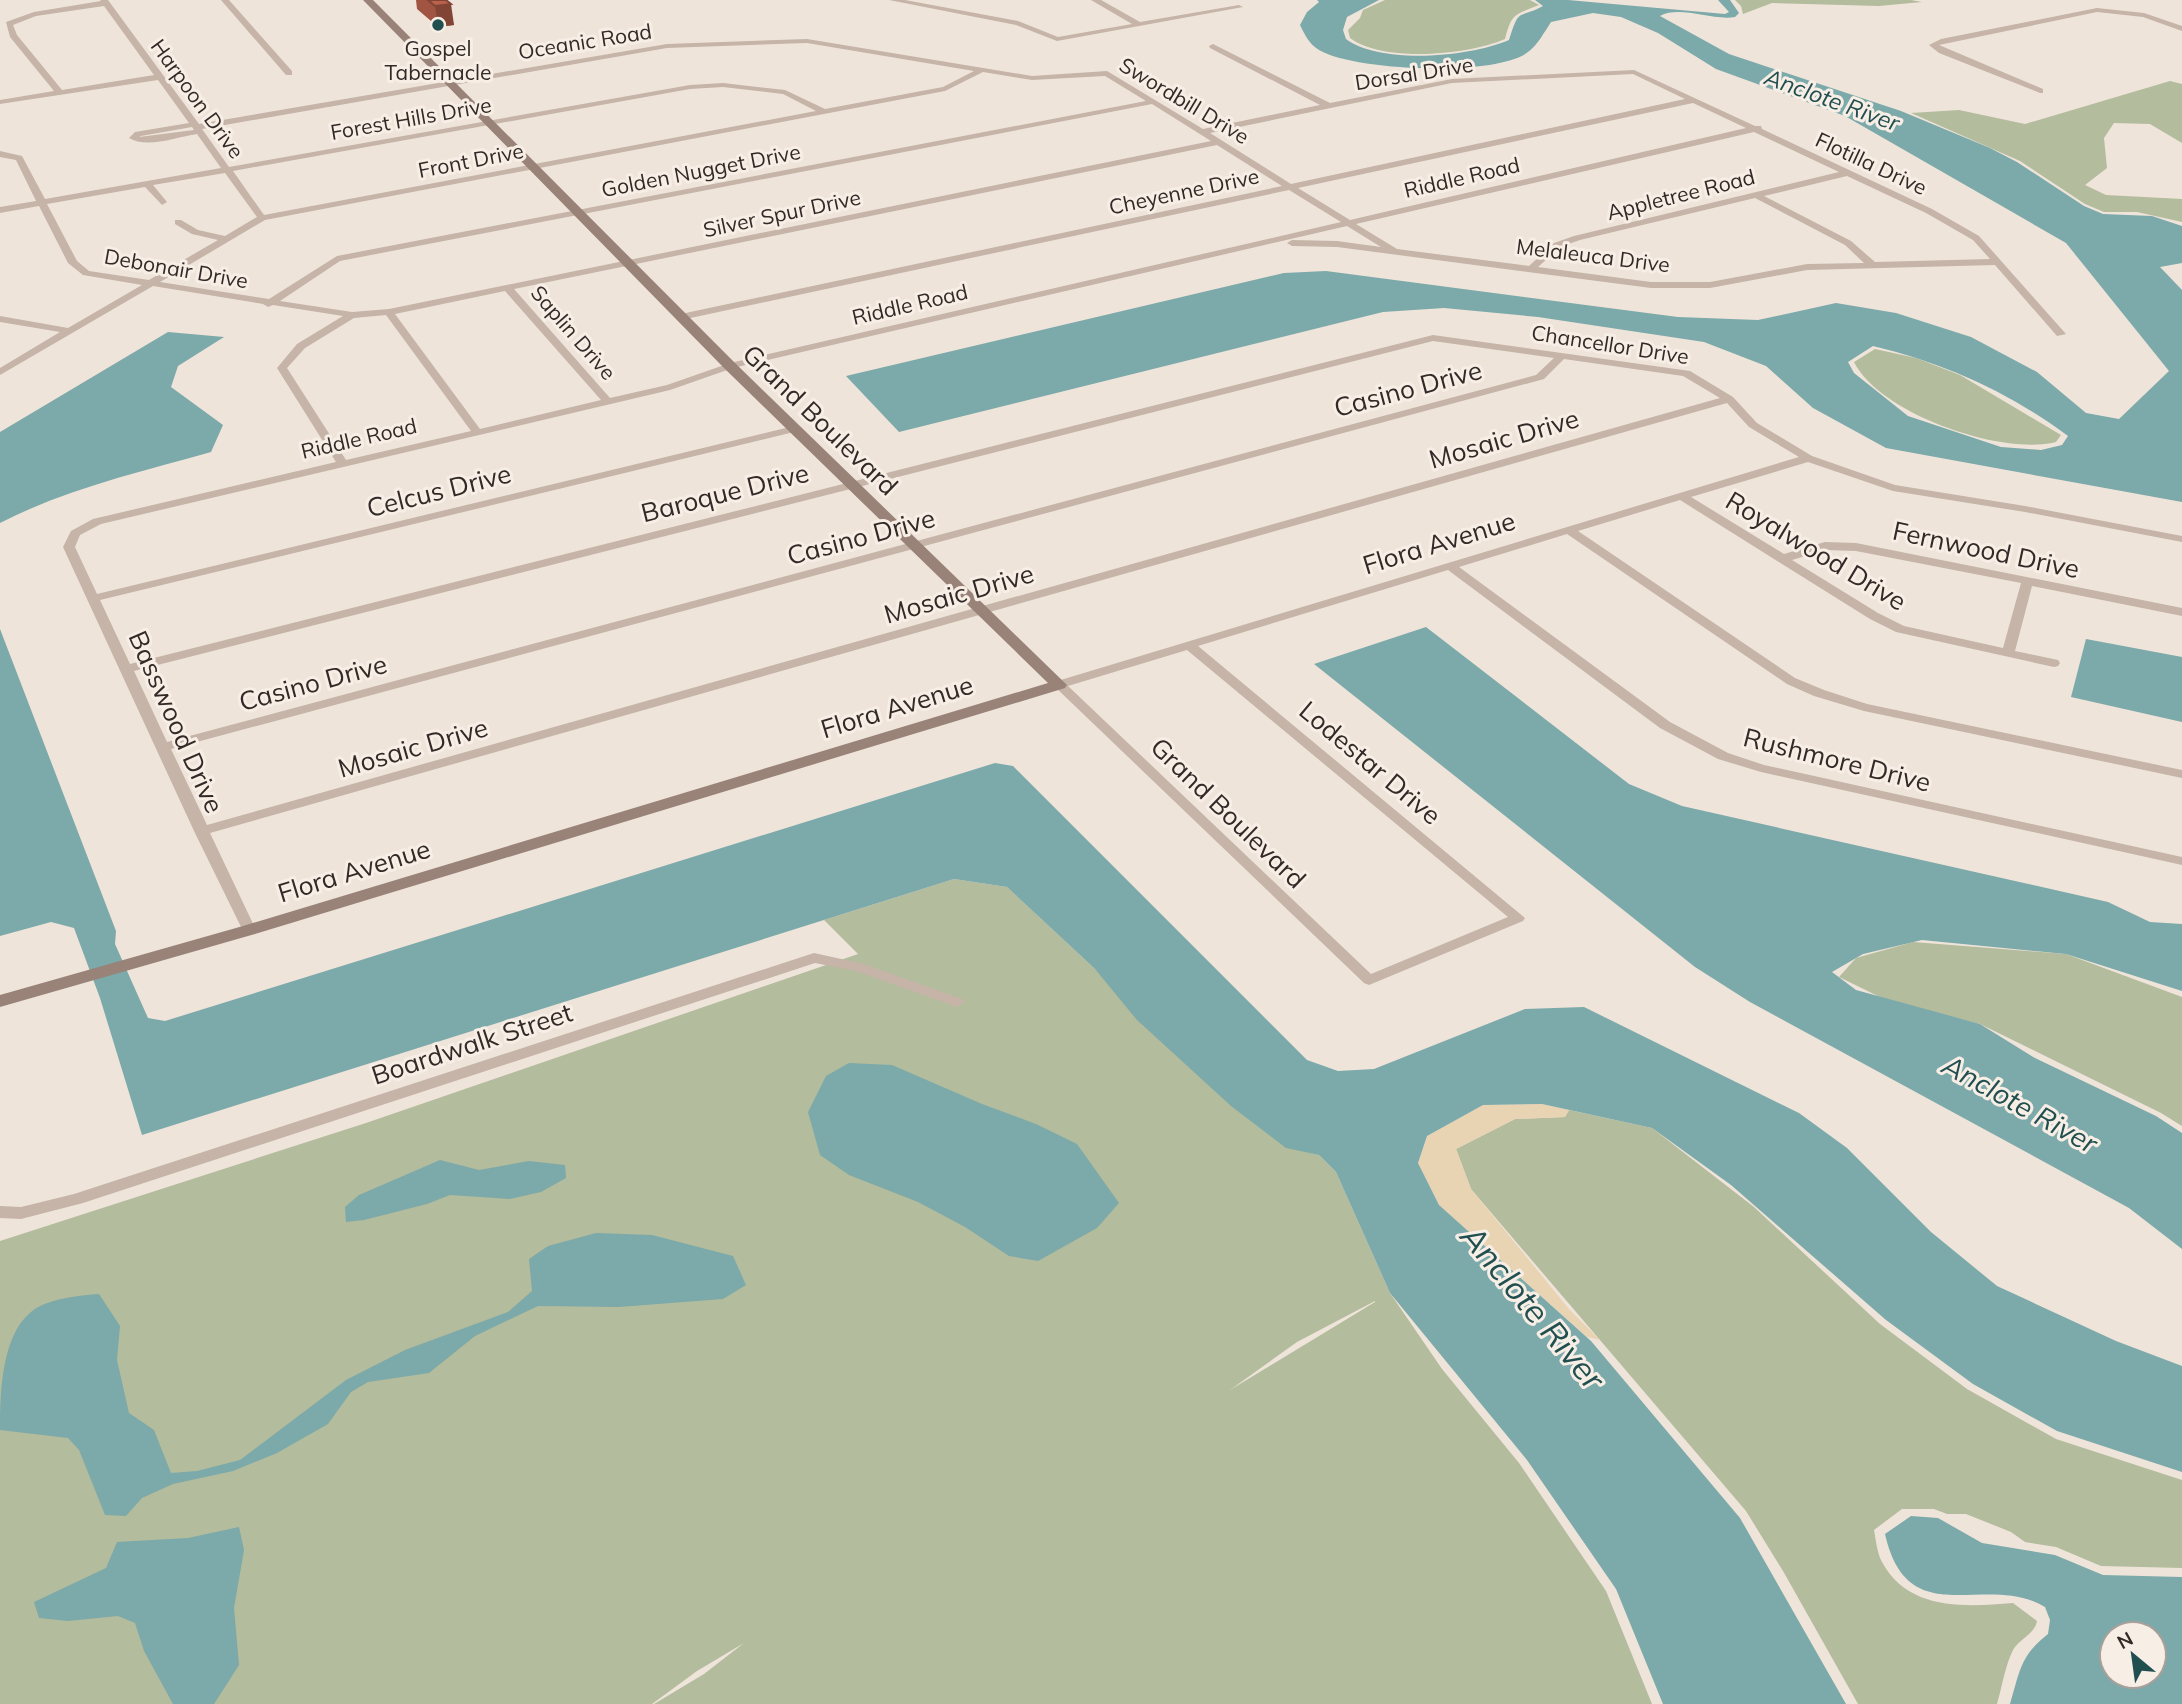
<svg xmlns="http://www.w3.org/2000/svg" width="2182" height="1704" viewBox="0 0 2182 1704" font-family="Mulish,sans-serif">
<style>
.green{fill:#b3bc9c;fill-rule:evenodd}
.sand{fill:#e8d3b3}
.water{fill:#7ca9a9;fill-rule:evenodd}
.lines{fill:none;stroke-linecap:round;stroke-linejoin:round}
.street{fill:#c5b4a7;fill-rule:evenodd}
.secondary{fill:#998379;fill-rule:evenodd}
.wall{fill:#a05441}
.shaded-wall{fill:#824535}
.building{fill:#ba624c;stroke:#824535;stroke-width:2}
.poi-dot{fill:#214f50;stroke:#f7eee6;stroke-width:2.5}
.labels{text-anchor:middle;stroke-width:6;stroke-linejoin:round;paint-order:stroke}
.far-street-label{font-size:21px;fill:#332a27;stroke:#f7eee6}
.far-poi-label{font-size:21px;fill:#332a27;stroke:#f7eee6}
.far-water-label{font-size:23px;font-style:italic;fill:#214f50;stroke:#f7eee6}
.street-label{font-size:26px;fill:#332a27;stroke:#f7eee6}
.water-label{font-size:28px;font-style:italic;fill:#214f50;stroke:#f7eee6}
.near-water-label{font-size:33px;font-style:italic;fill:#214f50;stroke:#f7eee6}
</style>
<rect width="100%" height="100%" fill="#efe4da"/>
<g class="green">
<path d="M1385,0H1530L1539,5C1515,15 1512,12 1505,39C1469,55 1383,63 1350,38L1348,30L1360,18L1363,10Z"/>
<polygon points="1735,0 1911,0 1922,2 1879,6 1772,3 1743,14 1741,6"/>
<polygon points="2170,81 2182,84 2182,143 2150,124 2114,123 2104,138 2107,168 2085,185 2106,195 2182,199 2182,222 2137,212 2104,212 2085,204 2020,161 1911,113 1959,110 2025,124"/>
<path d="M1875,349L1916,358L1960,375L2061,435L2056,442C2002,456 1880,414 1854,362Z"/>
<path d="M954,879L1007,887L1286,1147L1319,1155L1336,1172L1390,1293L1442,1369L1519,1463L1606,1591L1652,1704H654L704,1674L744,1643L697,1671L652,1704H0V1241L366,1123L858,954L824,920ZM1375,1301V1302L1230,1390L1297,1342Z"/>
<polygon points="1913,942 2066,954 2182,997 2182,1126 2161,1113 1980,1024 1886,1000 1839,977 1856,958"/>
<path d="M1569,1110L1652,1128L1754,1207L1880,1324L1967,1389L2056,1439L2182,1480V1568L2101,1566L2056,1547L2025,1542L2011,1532L1966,1514H1947L1934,1509H1902L1874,1530C1876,1540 1877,1553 1882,1562C1908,1611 1966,1607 2013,1603L2037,1621C2035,1634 2019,1639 2013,1650C2005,1666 2002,1687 1997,1704H1858L1783,1571L1746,1511L1471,1189L1456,1149L1515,1119L1565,1117Z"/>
</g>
<polygon class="sand" points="1542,1104 1569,1110 1565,1117 1515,1119 1456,1149 1471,1189 1569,1309 1600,1340 1587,1337 1439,1205 1418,1163 1427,1136 1483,1105"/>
<g class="water">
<path d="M1317,0H1379L1347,17L1343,30L1346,39C1381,65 1470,57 1509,40C1520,6 1517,20 1543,6L1535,0H1568L1725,14L1729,12L1718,0H1730L1739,13L1735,17C1712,21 1680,5 1660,16L1729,54L1901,111L1990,148L2017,162L2084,206L2103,214L2152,216L2182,226V263L2160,267L2182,290V502L1886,448L1813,408L1766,366L1704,342L1538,317L1444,308L1383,312L899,432L846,376L1284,273L1326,271L1678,317L1758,320L1836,303L1896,313L1971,337L2037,372L2086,413L2119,419L2169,371L2066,243L1845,116L1716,69L1658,33L1621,17L1593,13L1551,22C1545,31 1537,46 1528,52C1496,77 1354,71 1319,50C1309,44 1305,35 1300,25L1307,12L1319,2ZM1873,346C1944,363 2009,392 2068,436L2062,445L2041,450L2001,447L1908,416L1854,373L1848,362Z"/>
<path d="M168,332L224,337L178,366L171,387L223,425L211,452C140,472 66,489 0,523V432Z"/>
<polygon points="1426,627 1629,784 1682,806 2108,902 2150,922 2182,924 2182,991 2066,954 1922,940 1863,954 1832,972 1856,990 1980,1024 2035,1058 2156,1116 2182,1133 2182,1249 2129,1208 1750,1002 1695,967 1314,664"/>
<polygon points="0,629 116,931 115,944 148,1018 165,1021 995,763 1013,766 1307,1060 1338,1071 1374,1069 1525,1009 1584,1007 1799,1113 1847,1148 1931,1232 1997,1286 2116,1341 2182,1366 2182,1472 2057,1431 1973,1384 1886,1320 1731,1185 1652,1128 1542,1104 1483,1105 1427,1136 1418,1163 1439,1205 1591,1341 1740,1518 1846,1704 1663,1704 1616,1589 1527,1460 1390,1293 1336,1172 1319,1155 1286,1148 1231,1106 1137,1020 1095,969 1007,887 954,879 142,1135 100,998 74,928 51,922 0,936"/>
<polygon points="2086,639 2182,657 2182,722 2071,697"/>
<polygon points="849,1063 892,1065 982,1104 1036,1124 1077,1144 1119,1203 1097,1228 1038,1261 1009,1256 965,1227 918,1202 849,1175 820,1155 808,1112 826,1076"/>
<polygon points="440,1160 479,1170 529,1161 565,1165 566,1178 541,1192 510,1199 450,1195 427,1204 364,1220 346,1222 345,1207 359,1195"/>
<path d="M596,1233L652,1235L733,1256L746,1285L723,1299L619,1307L538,1306L475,1336L429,1373L368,1382L351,1392L328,1424L277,1453L233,1471L173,1484L142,1498L126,1516L105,1515L79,1450L68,1438L0,1430C0,1395 1,1336 31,1312C46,1299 81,1295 99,1294L120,1326L117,1360L129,1413L154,1430L171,1473L197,1471L240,1460L346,1380L405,1350L508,1312L532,1291L529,1259L548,1246Z"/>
<path d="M1911,1516L1938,1518L1982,1543L2055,1555L2103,1575L2182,1577V1704H2010C2020,1671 2020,1656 2048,1634L2050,1620L2045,1607C1985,1571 1908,1635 1885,1534ZM2112,1634H2154V1676H2112Z"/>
<polygon points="239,1527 244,1550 234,1608 239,1665 214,1704 173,1704 144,1651 135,1623 118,1616 68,1621 39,1618 34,1602 106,1568 117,1542 188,1538"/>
</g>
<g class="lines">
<g class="street">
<path d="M100,0H108L199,124L667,44L807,39L1032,76L1107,71L1203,129L1320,105L1210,48L1209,46L1213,44L1330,103L1452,79L1634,70L1755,126H1761L1762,129L1932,209L1979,236L2066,334L2057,336L1995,265L1807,270L1710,288H1651L1337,247L1292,246L1287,243L1292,240L1337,241L1381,247L1347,226L733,368L670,390L101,524L80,535L75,547L97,594L794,426L799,429L794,432L100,600L130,664L1433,335L1690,371L1733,397L1757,423L1812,456L1895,485L2025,506L2182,536V542L2025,512L1893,491L1808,462L1691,497L1784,554L1825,542L1856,543L2182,608V616L2032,586L2015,651L2058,660L2060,663L2058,666L2054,667L1896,632L1870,619L1680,500L1578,531L1795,678L1824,690L1867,704L2182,770V778L1864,711L1814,696L1787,684L1567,534L1459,567L1670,722L1728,753L1764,765L2182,857V865L1761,772L1718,759L1660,728L1448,570L1198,646L1525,918L1523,921L1369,985L1364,983L1053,685L1054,682L1799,457L1749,427L1727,403L210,833L256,930L254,933H244L194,831L63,547L71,531L93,519L336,462L277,368L297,344L343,316L273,305L268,307L263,304L153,286L0,375V368L60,332L0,322V316L68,328L142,285L83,275L68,263L39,206L0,213V207L36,201L16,160L0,157V151L22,156L45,199L221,168L197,134C177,137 146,149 129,138L135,132L189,123L158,80L0,104V100L54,91L10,37L6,22L34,12L101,1ZM104,6L154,75L62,90L17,35L13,25L36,16ZM807,43L974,71L943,87L825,109L785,90L723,83L690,85L229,167L202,129L667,48ZM983,72L1032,80L1105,76L1146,101L337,256L269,299L160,282L265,220L945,91ZM1633,74L1685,99L1291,184L1210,133L1452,83ZM723,87L783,94L816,111L264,215L233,171L690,89ZM1693,103L1746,128L1350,220L1298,188ZM1152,104L1211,141L389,309L352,312L280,301L340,261ZM192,127L194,130L139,137L141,136ZM1754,132L1839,172L1574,236L1554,243L1529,266L1397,249L1356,224ZM1217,145L1282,186L681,314L676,317L681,320L1289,190L1341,222L730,363L667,385L610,398L514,289ZM225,173L257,217L225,236L198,230L181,220H175V224L192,234L218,240L149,280L89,271L77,261L47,204L145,187L162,205L167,202L153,185ZM1847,176L1926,213L1973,240L1990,259L1875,262L1851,241L1764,196ZM1755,198L1845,245L1864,263L1807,264L1710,282H1651L1538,267L1560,247L1580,240ZM505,291L601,400L480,429L395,314ZM386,315L471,431L346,460L287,368L305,348L354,318ZM1433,341L1554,358L1536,375L167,742L134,671ZM1564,359L1683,376L1720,398L207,825L171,749L1544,379ZM1826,550L1856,551L2021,583L2003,648L1904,626L1878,613L1792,560ZM1187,650L1508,917L1371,974L1068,686Z"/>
<polygon points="221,0 229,0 292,71 292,75 286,75"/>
<polygon points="889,0 905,0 1018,21 1058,37 1132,24 1091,0 1101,0 1140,22 1239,5 1243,7 1057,41 1016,25"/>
<polygon points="2097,8 2144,13 2182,26 2182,31 2143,17 2097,12 1939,45 2043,89 2043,93 2040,93 1939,53 1929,45 1941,39"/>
<polygon points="814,953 864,964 962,999 965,1002 957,1007 856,971 815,963 83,1203 21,1219 0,1218 0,1206 21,1207 74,1194"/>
</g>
<polygon class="secondary" points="363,0 373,0 735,363 1067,685 1065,688 255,934 0,1007 0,995 243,926 1048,683 725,369"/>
</g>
<polygon class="wall" points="416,0 446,0 454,25 438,27 417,9"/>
<polygon class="shaded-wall" points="451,4 454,25 438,27 435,6"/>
<polygon class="building" points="428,0 446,0 451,4 435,6"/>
<circle class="poi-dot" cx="438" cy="25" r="7"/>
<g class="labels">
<g class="far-street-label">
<text transform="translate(585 42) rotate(-9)" y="7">Oceanic Road</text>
<text transform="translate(1414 74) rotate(-9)" y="7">Dorsal Drive</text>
<text transform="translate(197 99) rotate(54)" y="7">Harpoon Drive</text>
<text transform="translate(1184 101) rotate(31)" y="7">Swordbill Drive</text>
<text transform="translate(411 119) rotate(-10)" y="7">Forest Hills Drive</text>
<text transform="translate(471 161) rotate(-11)" y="7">Front Drive</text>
<text transform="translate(1871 164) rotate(25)" y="7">Flotilla Drive</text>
<text transform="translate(701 171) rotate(-11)" y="7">Golden Nugget Drive</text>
<text transform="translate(1462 178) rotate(-13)" y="7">Riddle Road</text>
<text transform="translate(1184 192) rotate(-12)" y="7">Cheyenne Drive</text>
<text transform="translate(1681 195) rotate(-14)" y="7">Appletree Road</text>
<text transform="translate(782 214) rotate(-12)" y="7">Silver Spur Drive</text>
<text transform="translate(1593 256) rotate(7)" y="7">Melaleuca Drive</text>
<text transform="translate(176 269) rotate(10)" y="7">Debonair Drive</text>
<text transform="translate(910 305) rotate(-13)" y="7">Riddle Road</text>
<text transform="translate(573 333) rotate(49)" y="7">Saplin Drive</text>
<text transform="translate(1610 345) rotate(9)" y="7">Chancellor Drive</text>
<text transform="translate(359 439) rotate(-13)" y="7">Riddle Road</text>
</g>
<g class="far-poi-label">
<text x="438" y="56">Gospel<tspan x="438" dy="24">Tabernacle</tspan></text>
</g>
<g class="far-water-label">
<text transform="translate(1832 100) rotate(20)" y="8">Anclote River</text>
</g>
<g class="street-label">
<text transform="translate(1408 389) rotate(-15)" y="9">Casino Drive</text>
<text transform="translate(820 420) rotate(44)" y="9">Grand Boulevard</text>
<text transform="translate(1504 439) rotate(-16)" y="9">Mosaic Drive</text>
<text transform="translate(439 491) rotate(-14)" y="9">Celcus Drive</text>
<text transform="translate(725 493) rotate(-14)" y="9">Baroque Drive</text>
<text transform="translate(861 537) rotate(-15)" y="9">Casino Drive</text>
<text transform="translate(1439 543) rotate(-17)" y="9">Flora Avenue</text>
<text transform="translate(1986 550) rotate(12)" y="9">Fernwood Drive</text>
<text transform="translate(1816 551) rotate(31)" y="9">Royalwood Drive</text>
<text transform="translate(959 594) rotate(-16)" y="9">Mosaic Drive</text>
<text transform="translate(313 683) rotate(-15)" y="9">Casino Drive</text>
<text transform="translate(897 707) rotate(-17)" y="9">Flora Avenue</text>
<text transform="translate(176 722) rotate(66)" y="9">Basswood Drive</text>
<text transform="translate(413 748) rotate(-16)" y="9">Mosaic Drive</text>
<text transform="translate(1837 760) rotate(14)" y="9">Rushmore Drive</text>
<text transform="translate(1370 763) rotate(40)" y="9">Lodestar Drive</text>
<text transform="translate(1228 813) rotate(44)" y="9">Grand Boulevard</text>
<text transform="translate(354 871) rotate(-17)" y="9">Flora Avenue</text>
<text transform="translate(472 1044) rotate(-18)" y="9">Boardwalk Street</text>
</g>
<g class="water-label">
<text transform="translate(2020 1104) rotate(29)" y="10">Anclote River</text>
</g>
<g class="near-water-label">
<text transform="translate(1533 1307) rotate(50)" y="12">Anclote River</text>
</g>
</g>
<g transform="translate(2133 1655) rotate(331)"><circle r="33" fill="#f7eee6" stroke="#a9a09a" stroke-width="2"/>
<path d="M0-5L12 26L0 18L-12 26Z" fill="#214f50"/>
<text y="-10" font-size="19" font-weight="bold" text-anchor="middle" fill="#332a27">N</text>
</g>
</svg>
